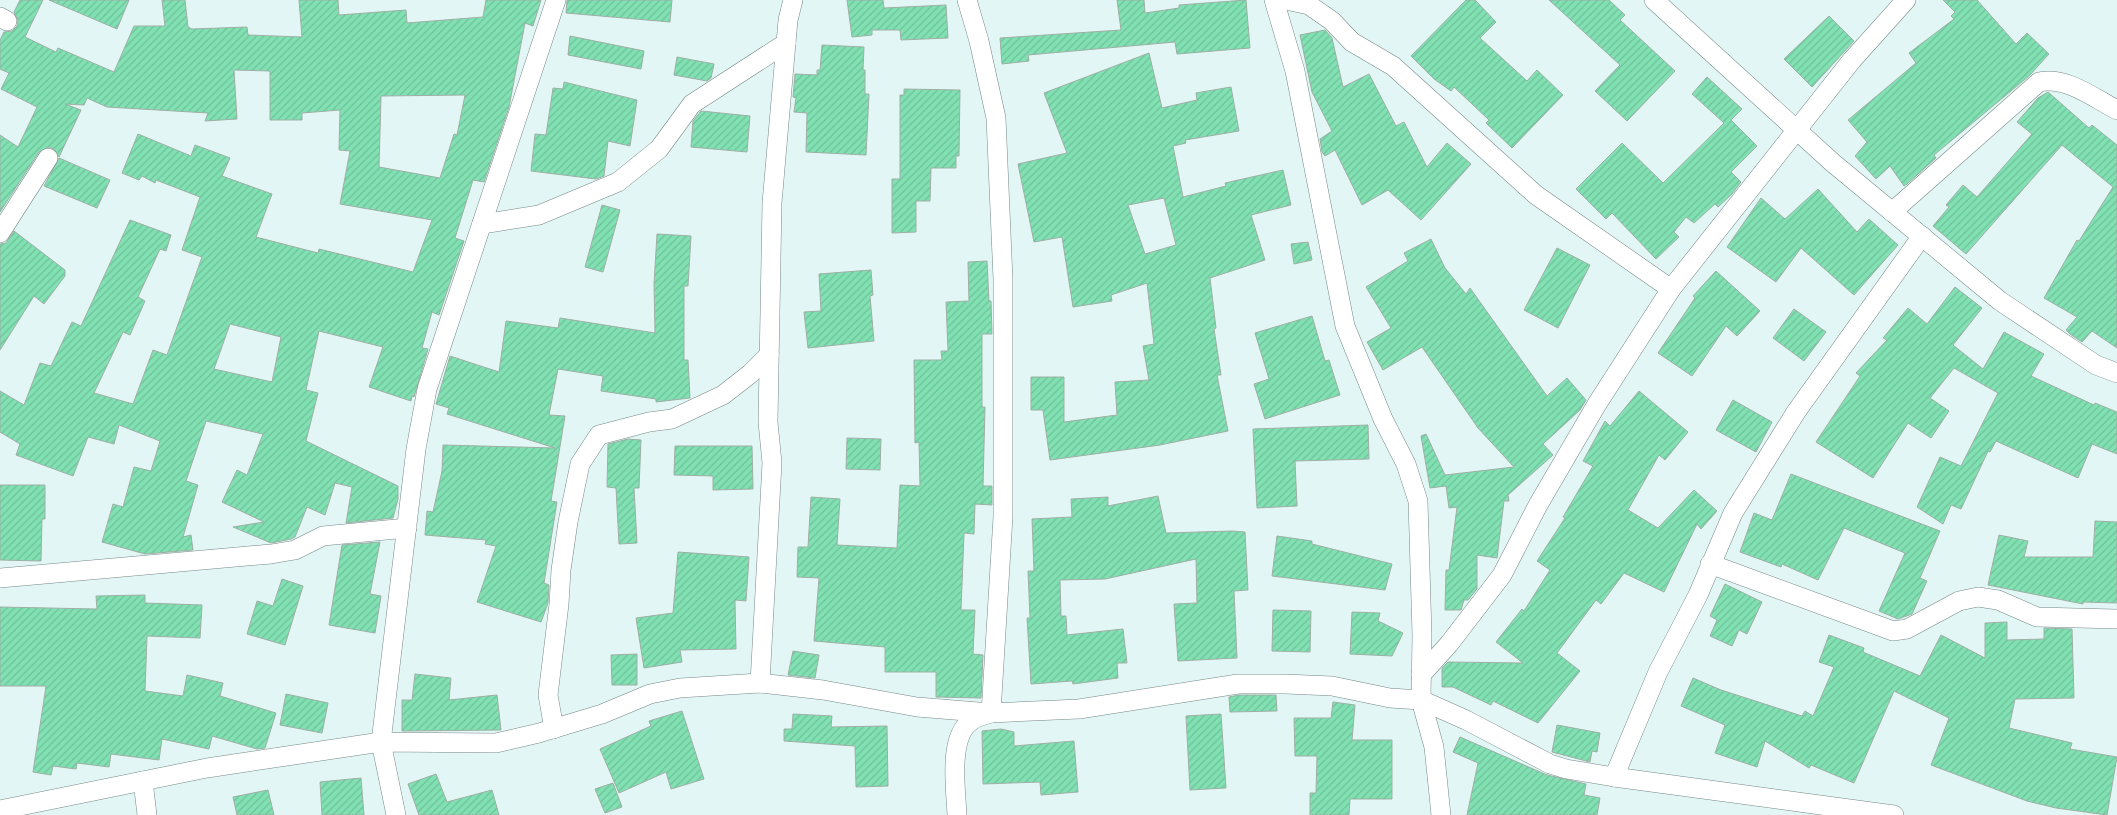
<svg xmlns="http://www.w3.org/2000/svg" width="2117" height="815" viewBox="0 0 2117 815" font-family="'IBM Plex Serif',serif">
<style>
.building{fill:url(#building-hatch);stroke:#9eafa5;fill-rule:evenodd}
.lines{fill:none;stroke-linecap:round;stroke-linejoin:round}
.minor-casing{stroke:#758886;stroke-width:20}
.minor{stroke:#fff;stroke-width:19}
</style>
<defs>
<pattern id="building-hatch" width="6" height="6" patternUnits="userSpaceOnUse" patternTransform="scale(1.25)"><rect width="6" height="6" fill="#81e1b3"/><path d="M-1 1l2-2M0 6l6-6M5 7l2-2" fill="none" stroke="#6fc19a"/></pattern>
</defs>
<rect width="100%" height="100%" fill="#e2f7f5"/>
<g class="building">
<path d="M20,0H43L25,37L56,52L58,48L114,72L134,26H165L162,0H185L188,27L192,29L247,27L248,35L302,37L299,0H338L339,15L406,10L407,23L483,17L486,0H541L533,26L525,23L509,107L484,182L473,180L455,238L464,241L439,315L432,312L422,348L428,349L414,397L412,396L411,401L369,387L383,347L319,331L306,390L318,393L306,441L398,486V499L393,518L346,523L352,487L335,483L325,515L307,507L295,537L291,539L271,543L233,527L264,522L222,502L237,470L247,475L263,434L206,421L186,481L198,485L183,537L191,535L193,550L145,554L102,542L113,504L123,507L134,467L151,471L160,441L119,425L114,444L88,437L73,476L16,455L20,444L0,432V391L24,405L40,363L51,366L72,322L81,326L130,220L171,235L166,251L160,249L138,297L145,301L130,335L123,332L94,393L133,404L153,350L167,355L202,257L182,250L200,197L156,180L155,183L142,176L139,180L122,173L138,134L191,156L195,145L230,158L222,176L272,194L256,237L318,253L319,249L413,272L432,220L340,204L350,151L339,150L340,110L302,113V120H270V71L234,70L237,119L205,121L208,113L107,107L87,98L84,105L65,104L81,110L59,157L54,149L49,147L39,152L0,212V135L18,147L37,107L1,89L9,73L0,69V40L4,32L12,31L17,26L18,20L14,12ZM465,95L457,135L454,134L440,178L379,167L381,96ZM230,324L281,337L272,382L214,369Z"/>
<polygon points="49,0 129,0 117,29"/>
<polygon points="567,0 672,0 670,22 566,13"/>
<polygon points="847,0 883,0 884,8 946,5 948,38 901,40 900,30 872,30 872,35 852,37"/>
<polygon points="1117,0 1144,0 1145,13 1179,8 1179,5 1246,0 1250,48 1177,54 1175,42 1028,55 1029,61 1002,64 1000,38 1121,30"/>
<polygon points="1466,0 1475,0 1496,22 1480,38 1527,81 1537,70 1563,95 1512,148 1486,123 1489,120 1454,87 1451,91 1434,79 1411,56"/>
<polygon points="1549,0 1609,0 1625,15 1620,20 1675,71 1627,121 1595,91 1620,65"/>
<polygon points="1943,0 1977,0 2016,44 2027,33 2049,54 2029,76 1934,155 1936,158 1907,184 1904,186 1890,166 1876,179 1855,156 1867,142 1848,120 1916,63 1909,53 1954,19 1951,16 1955,12"/>
<polygon points="1829,16 1854,41 1812,87 1784,59"/>
<polygon points="1325,30 1332,38 1343,87 1369,74 1396,126 1404,122 1427,167 1447,143 1471,164 1421,220 1388,190 1362,205 1335,150 1325,156 1322,152 1320,139 1332,131 1312,92 1300,35"/>
<polygon points="570,36 644,51 641,69 568,55"/>
<polygon points="822,45 864,47 863,70 865,70 865,94 869,94 866,155 806,152 807,113 794,112 796,98 793,97 795,74 817,75 817,70 820,70"/>
<path d="M1149,53L1162,108L1197,100L1196,93L1231,87L1239,131L1185,140L1186,143L1173,146L1183,197L1226,186L1225,183L1283,170L1291,205L1251,215L1265,260L1210,278L1216,328L1214,329L1221,375H1217L1228,431L1160,445L1050,460L1043,410H1031V377H1064V422L1117,415L1115,382L1149,380L1143,346L1154,344L1147,283L1111,295L1112,301L1073,307L1062,237L1034,242L1018,164L1067,153L1044,93ZM1164,198L1176,245L1145,254L1128,205Z"/>
<polygon points="677,57 714,64 711,78 707,81 674,75"/>
<polygon points="1707,77 1742,109 1731,120 1757,146 1731,172 1741,182 1732,194 1718,207 1715,204 1694,223 1686,217 1674,232 1679,237 1656,259 1612,213 1606,219 1576,189 1622,143 1663,183 1724,123 1692,94"/>
<polygon points="564,82 637,100 630,146 608,141 604,176 596,179 531,171 535,134 546,135 553,88 563,89"/>
<polygon points="904,89 960,90 959,156 956,156 956,168 931,168 930,201 916,201 916,232 892,233 892,179 900,179 900,95 904,95"/>
<polygon points="2048,92 2089,128 2092,125 2117,145 2117,348 2092,331 2082,342 2070,334 2066,330 2077,317 2044,298 2077,240 2079,241 2113,187 2062,145 1966,254 1933,226 1949,207 1946,205 1963,185 1977,197 2032,134 2017,122 2038,98"/>
<polygon points="701,111 750,116 747,152 691,147 693,121"/>
<polygon points="59,158 110,180 97,208 44,186"/>
<polygon points="1818,189 1857,232 1869,219 1898,245 1854,295 1801,248 1776,282 1727,247 1761,198 1785,219"/>
<polygon points="602,205 620,210 603,272 585,267"/>
<polygon points="14,231 65,270 65,276 44,304 34,296 0,350 0,244 6,243"/>
<polygon points="657,234 691,236 688,286 684,286 684,360 688,360 690,398 656,402 656,399 601,391 603,376 558,369 549,415 565,416 551,501 557,502 544,583 549,585 548,603 541,622 477,602 496,546 485,544 486,540 425,535 427,511 433,512 442,471 443,445 555,448 447,414 449,408 436,404 450,356 499,372 506,321 558,328 560,318 655,333 654,284"/>
<polygon points="1431,239 1445,268 1466,294 1470,288 1547,396 1567,378 1586,400 1580,410 1543,444 1553,455 1508,495 1509,501 1504,501 1497,558 1477,555 1477,589 1468,600 1464,600 1461,610 1445,610 1446,570 1449,570 1457,507 1449,508 1446,486 1430,488 1421,436 1426,434 1445,475 1514,467 1478,428 1422,347 1383,370 1367,342 1391,328 1366,287 1408,261 1404,253"/>
<polygon points="1308,242 1312,260 1294,264 1291,244"/>
<polygon points="1557,248 1590,265 1558,328 1524,310"/>
<polygon points="987,261 989,301 991,301 992,334 982,334 982,407 985,407 983,486 992,486 992,505 975,504 974,534 964,533 961,610 975,610 973,654 983,655 981,698 936,697 936,672 885,672 885,647 814,641 819,578 797,577 798,547 808,547 811,497 840,499 837,545 897,548 900,485 920,486 919,442 915,443 914,360 942,360 941,351 948,351 946,302 969,301 968,262"/>
<polygon points="871,270 873,295 870,296 874,341 808,348 804,312 821,311 819,274"/>
<polygon points="1716,271 1760,311 1737,336 1726,326 1692,376 1658,353 1695,298 1693,296"/>
<polygon points="1955,287 1982,308 1953,345 1983,369 2004,332 2044,354 2031,376 2094,405 2095,403 2117,412 2117,454 2092,444 2078,478 1996,441 1990,452 1988,451 1961,509 1951,505 1943,524 1917,507 1940,457 1961,466 1998,393 1954,368 1930,398 1949,411 1931,438 1908,423 1873,478 1816,442 1860,376 1856,373 1887,340 1883,338 1908,308 1927,324"/>
<polygon points="1794,309 1826,332 1804,361 1773,338"/>
<polygon points="1312,316 1325,361 1329,360 1340,395 1265,419 1254,384 1269,379 1255,333"/>
<polygon points="1639,391 1688,432 1665,460 1659,455 1628,510 1658,528 1694,490 1717,511 1701,529 1697,524 1664,592 1624,573 1601,604 1596,600 1557,653 1580,671 1538,723 1493,701 1491,705 1453,687 1442,687 1442,668 1448,662 1523,663 1496,642 1522,609 1524,611 1550,570 1537,561 1565,518 1563,517 1593,466 1583,461 1605,421 1610,426"/>
<polygon points="1733,400 1772,422 1756,452 1716,430"/>
<polygon points="1368,425 1369,459 1295,461 1297,506 1257,508 1253,429"/>
<polygon points="847,438 881,439 880,470 846,469"/>
<polygon points="628,439 641,440 639,488 634,488 637,543 619,544 616,488 607,487 608,444"/>
<polygon points="675,446 752,446 753,489 713,490 713,476 674,475"/>
<polygon points="1791,474 1940,531 1920,578 1927,581 1912,614 1898,619 1879,611 1905,553 1844,528 1818,580 1782,564 1781,567 1740,552 1754,513 1772,520"/>
<polygon points="0,485 45,485 45,519 42,519 41,561 0,560"/>
<polygon points="1158,496 1166,533 1232,531 1245,532 1248,590 1234,591 1237,658 1178,661 1174,604 1197,603 1196,559 1105,579 1060,580 1061,616 1066,616 1067,635 1123,629 1127,663 1117,663 1118,678 1073,684 1072,681 1031,684 1027,618 1030,618 1028,571 1034,571 1032,519 1072,517 1071,499 1108,497 1108,506"/>
<polygon points="2095,521 2117,522 2117,603 2083,602 2083,604 1988,585 1999,535 2028,541 2024,557 2093,557"/>
<polygon points="1277,536 1312,541 1312,544 1392,564 1385,590 1272,576"/>
<polygon points="380,542 370,594 381,596 375,633 329,625 342,545"/>
<polygon points="678,552 749,557 746,601 735,600 736,649 680,650 682,662 644,668 636,618 673,613"/>
<polygon points="282,579 303,586 285,645 247,634 257,601 273,606"/>
<polygon points="1725,584 1762,602 1747,634 1739,630 1732,646 1710,636 1717,620 1710,616"/>
<polygon points="145,595 145,603 202,605 200,638 147,636 145,691 183,696 187,675 223,683 220,696 276,713 265,748 257,749 212,736 209,749 162,739 159,760 111,754 109,767 77,763 76,769 53,766 51,775 33,772 46,686 0,686 0,607 97,609 96,596"/>
<polygon points="1273,610 1311,611 1310,652 1272,651"/>
<polygon points="1352,612 1380,613 1378,621 1403,633 1392,656 1350,654"/>
<polygon points="2007,622 2007,640 2044,639 2044,628 2072,629 2074,698 2015,699 2009,728 2072,743 2070,749 2117,757 2107,815 2056,808 2027,801 1931,765 1949,718 1894,691 1854,783 1811,765 1809,768 1765,741 1757,767 1715,753 1725,725 1681,706 1693,678 1721,690 1802,716 1805,711 1813,716 1834,667 1819,662 1829,635 1864,648 1863,652 1920,676 1941,635 1985,658 1985,623"/>
<polygon points="793,651 819,655 815,678 788,675"/>
<polygon points="637,654 637,685 612,685 611,655"/>
<polygon points="415,674 451,678 449,700 497,695 501,730 402,731 402,700 412,700"/>
<polygon points="286,694 328,703 322,733 280,725"/>
<polygon points="1239,695 1276,695 1277,711 1230,712 1229,697"/>
<polygon points="1333,702 1355,705 1352,740 1392,740 1392,799 1350,799 1349,815 1310,815 1310,793 1316,793 1317,756 1295,756 1294,718 1331,718"/>
<polygon points="682,711 704,779 671,789 666,772 619,793 600,749 651,726 649,721"/>
<polygon points="793,714 832,716 831,727 887,726 888,786 856,787 855,746 784,741 784,729 792,729"/>
<polygon points="1221,714 1226,788 1190,790 1186,716"/>
<polygon points="1557,725 1600,733 1597,752 1592,751 1590,762 1552,752"/>
<polygon points="1001,729 1014,732 1014,746 1074,741 1078,792 1041,795 1040,782 983,784 982,731"/>
<polygon points="1460,737 1547,775 1586,784 1584,795 1600,798 1597,815 1467,815 1478,763 1453,752"/>
<polygon points="436,774 447,802 492,790 499,815 419,815 408,784"/>
<polygon points="361,778 364,815 322,815 320,782"/>
<polygon points="613,783 622,807 605,813 595,789"/>
<polygon points="268,790 274,815 237,815 233,797"/>
</g>
<g class="lines">
<defs>
<g id="minor">
<polyline points="1274,0 1295,71 1345,326 1383,419 1406,464 1418,501 1422,635 1421,700 1434,747 1441,815"/>
<polyline points="1286,0 1309,5 1332,21 1352,42 1393,66 1536,195 1671,289"/>
<polyline points="1654,0 1833,163 2000,301 2096,365 2117,373"/>
<polyline points="0,17 7,21"/>
<path d="M1892,212L2039,82C2066,76 2094,98 2117,110"/>
<polyline points="482,224 539,215 618,182 659,149 692,104 786,43"/>
<polyline points="0,233 48,158"/>
<polyline points="1710,564 1893,631 1907,629 1959,601 1978,597 1998,600 2037,617 2117,619"/>
<polyline points="0,578 271,554 295,550 323,536 407,528"/>
<polyline points="1421,675 1449,644 1502,575 1538,505 1597,404 1671,289 1852,60 1906,0"/>
<polyline points="760,683 772,463 768,422 772,203 788,20 793,0"/>
<polyline points="554,729 548,695 559,604 561,570 568,522 580,464 599,435 649,422 672,419 723,395 750,374 769,355"/>
<polyline points="1614,777 1658,672 1698,595 1733,513 1796,412 1922,236"/>
<polyline points="143,781 147,815"/>
<polyline points="0,810 207,768 381,742 496,743 539,733 602,714 650,694 680,688 760,683 823,690 917,707 991,713 1079,709 1238,684 1285,684 1332,686 1390,698 1421,700 1466,720 1550,764 1566,769 1614,777 1894,815"/>
<polyline points="396,815 381,742 416,449 427,389 556,0"/>
<path d="M957,815C956,791 948,738 970,722C975,717 985,715 991,713L1003,517V279L996,118L979,41L967,0"/>
</g>
</defs>
<use href="#minor" class="minor-casing"/>
<use href="#minor" class="minor"/>
</g>
</svg>
